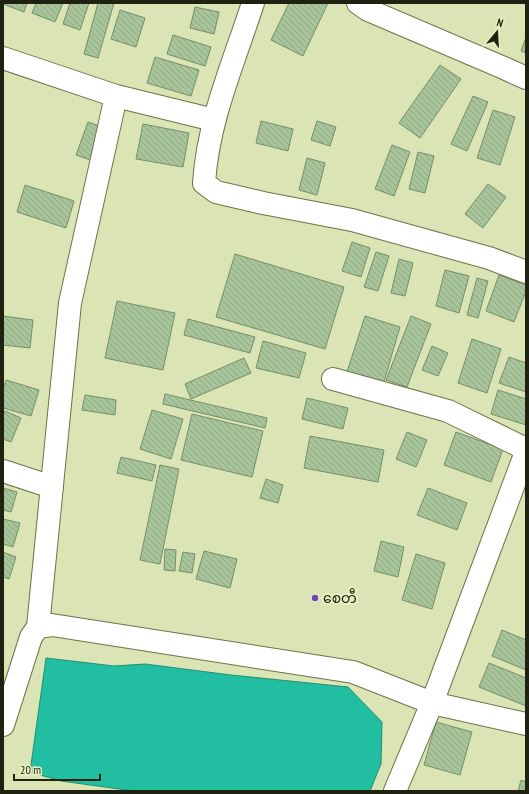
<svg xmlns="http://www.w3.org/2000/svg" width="529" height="794" viewBox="0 0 529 794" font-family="'PT Sans Narrow','Noto Sans Myanmar',sans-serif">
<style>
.water{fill:#22bea1;stroke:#218f76}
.building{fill:url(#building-back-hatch);stroke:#758f69}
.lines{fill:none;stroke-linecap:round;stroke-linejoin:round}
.minor-casing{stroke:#6c7348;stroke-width:24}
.minor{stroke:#fff;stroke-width:22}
.poi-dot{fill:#6f44bc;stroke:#e8f1c1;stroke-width:1.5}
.labels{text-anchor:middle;stroke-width:4;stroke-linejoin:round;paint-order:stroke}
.poi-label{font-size:14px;fill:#1f2210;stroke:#e8f1c1;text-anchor:start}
</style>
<defs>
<pattern id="building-back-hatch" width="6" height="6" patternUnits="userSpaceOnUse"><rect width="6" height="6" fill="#a8c49b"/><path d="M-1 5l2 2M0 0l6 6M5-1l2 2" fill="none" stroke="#90a884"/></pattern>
</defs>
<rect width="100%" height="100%" fill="#dbe4b4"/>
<polygon class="water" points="46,658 114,666 145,664 231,675 348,687 382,722 381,764 370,791 134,791 61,781 30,772"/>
<g class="building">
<polygon points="3,3 27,3 24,12 3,4"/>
<polygon points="36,3 63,3 55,22 32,13"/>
<polygon points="70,3 89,3 80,30 63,24"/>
<polygon points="98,3 114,3 98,58 84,54"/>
<polygon points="289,3 328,3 303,56 271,40"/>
<polygon points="195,7 219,12 214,34 190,28"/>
<polygon points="120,10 145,18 136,47 111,39"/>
<polygon points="173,35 211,47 205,66 167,54"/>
<polygon points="526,37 526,53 521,51"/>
<polygon points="155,57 199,70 191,96 147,83"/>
<polygon points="440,65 461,79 420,138 399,123"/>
<polygon points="473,96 488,102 467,151 451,144"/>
<polygon points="493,110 515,117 500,165 477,158"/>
<polygon points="261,121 293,129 288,151 256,143"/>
<polygon points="317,121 336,127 330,146 311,140"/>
<polygon points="88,122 105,128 93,161 76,155"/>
<polygon points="143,124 189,133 183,167 136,159"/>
<polygon points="392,145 410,152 394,196 375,189"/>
<polygon points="418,152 434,156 425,193 409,189"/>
<polygon points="307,158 325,163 317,195 299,190"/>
<polygon points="488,184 506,197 483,228 465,214"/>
<polygon points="25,185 74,201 66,228 17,212"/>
<polygon points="352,242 370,248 361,277 342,271"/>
<polygon points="376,252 389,256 378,291 364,287"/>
<polygon points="235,254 344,287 325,349 216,317"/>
<polygon points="399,259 413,263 405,296 391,293"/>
<polygon points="445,270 469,276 459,313 436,306"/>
<polygon points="499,275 526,285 526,291 514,322 486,311"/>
<polygon points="477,278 488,281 478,318 467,315"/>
<polygon points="117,301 175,313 163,370 105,358"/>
<polygon points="3,316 33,320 30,348 3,345"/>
<polygon points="365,316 400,327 383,385 346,375"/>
<polygon points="411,316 431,324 407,387 386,380"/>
<polygon points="188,319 255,337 250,353 184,335"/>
<polygon points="472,339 501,349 487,393 458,383"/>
<polygon points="263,341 306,353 299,378 256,368"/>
<polygon points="432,346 448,353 438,376 422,370"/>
<polygon points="509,357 526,363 526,392 499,383"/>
<polygon points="244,358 251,373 191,399 185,384"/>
<polygon points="6,380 39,390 31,416 3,408 3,390"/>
<polygon points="498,390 526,399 526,425 491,414"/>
<polygon points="165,394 267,418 265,428 163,404"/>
<polygon points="85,395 116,400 115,415 82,410"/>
<polygon points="307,398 348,408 343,429 302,419"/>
<polygon points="152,410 183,419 171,459 140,449"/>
<polygon points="5,411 21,418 11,442 3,439 3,415"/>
<polygon points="192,414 263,431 252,477 181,460"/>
<polygon points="407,432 427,440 416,467 396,459"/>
<polygon points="456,432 503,449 491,482 444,465"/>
<polygon points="310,436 384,450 378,482 304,468"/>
<polygon points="121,457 156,465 152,481 117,473"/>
<polygon points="160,465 179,469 160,564 140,560"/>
<polygon points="266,479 283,485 278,503 260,498"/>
<polygon points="3,488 17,492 11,512 3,510"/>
<polygon points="428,488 467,503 457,530 417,515"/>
<polygon points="3,519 20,523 13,547 3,544"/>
<polygon points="381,541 404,547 398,577 374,571"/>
<polygon points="165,549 176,550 175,571 164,570"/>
<polygon points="204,551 237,559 230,588 196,579"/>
<polygon points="3,552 16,557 9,579 3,577"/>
<polygon points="183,552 195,554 192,573 179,571"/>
<polygon points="416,554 445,563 432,609 402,600"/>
<polygon points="502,630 526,640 526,670 492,656"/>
<polygon points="489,663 526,678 526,706 479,687"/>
<polygon points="436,722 472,732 460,775 424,765"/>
<polygon points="521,780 526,782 526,791 518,791"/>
</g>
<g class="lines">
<defs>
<g id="minor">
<path d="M253,3C234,62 208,120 204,183L216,192L263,203L352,220L489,258L526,272"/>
<polyline points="358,3 368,10 504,68 526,78"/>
<polyline points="3,58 116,96 214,120"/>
<polyline points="333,379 448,411 526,449"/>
<polyline points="3,471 52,487"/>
<polyline points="38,627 70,303 116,96"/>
<polyline points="3,725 31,637 38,627 52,625 353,672 432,703 526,724"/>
<polyline points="395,791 432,703 526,452"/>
</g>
</defs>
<use href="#minor" class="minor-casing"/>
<use href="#minor" class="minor"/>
</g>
<circle class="poi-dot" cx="315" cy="598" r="4"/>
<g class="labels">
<g class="poi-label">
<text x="323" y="603">စေတီ</text>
</g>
</g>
<rect width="529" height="794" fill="none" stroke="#1f2210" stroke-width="8"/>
<g transform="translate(497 32) rotate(18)" stroke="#e8f1c1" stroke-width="3" paint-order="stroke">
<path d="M0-3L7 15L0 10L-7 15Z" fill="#1f2210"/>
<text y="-6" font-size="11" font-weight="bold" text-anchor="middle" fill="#1f2210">N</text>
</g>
<path d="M14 774v6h86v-6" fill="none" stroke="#1f2210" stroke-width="2"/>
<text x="20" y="774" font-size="12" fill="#1f2210" stroke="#e8f1c1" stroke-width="3" paint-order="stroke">20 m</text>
</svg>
